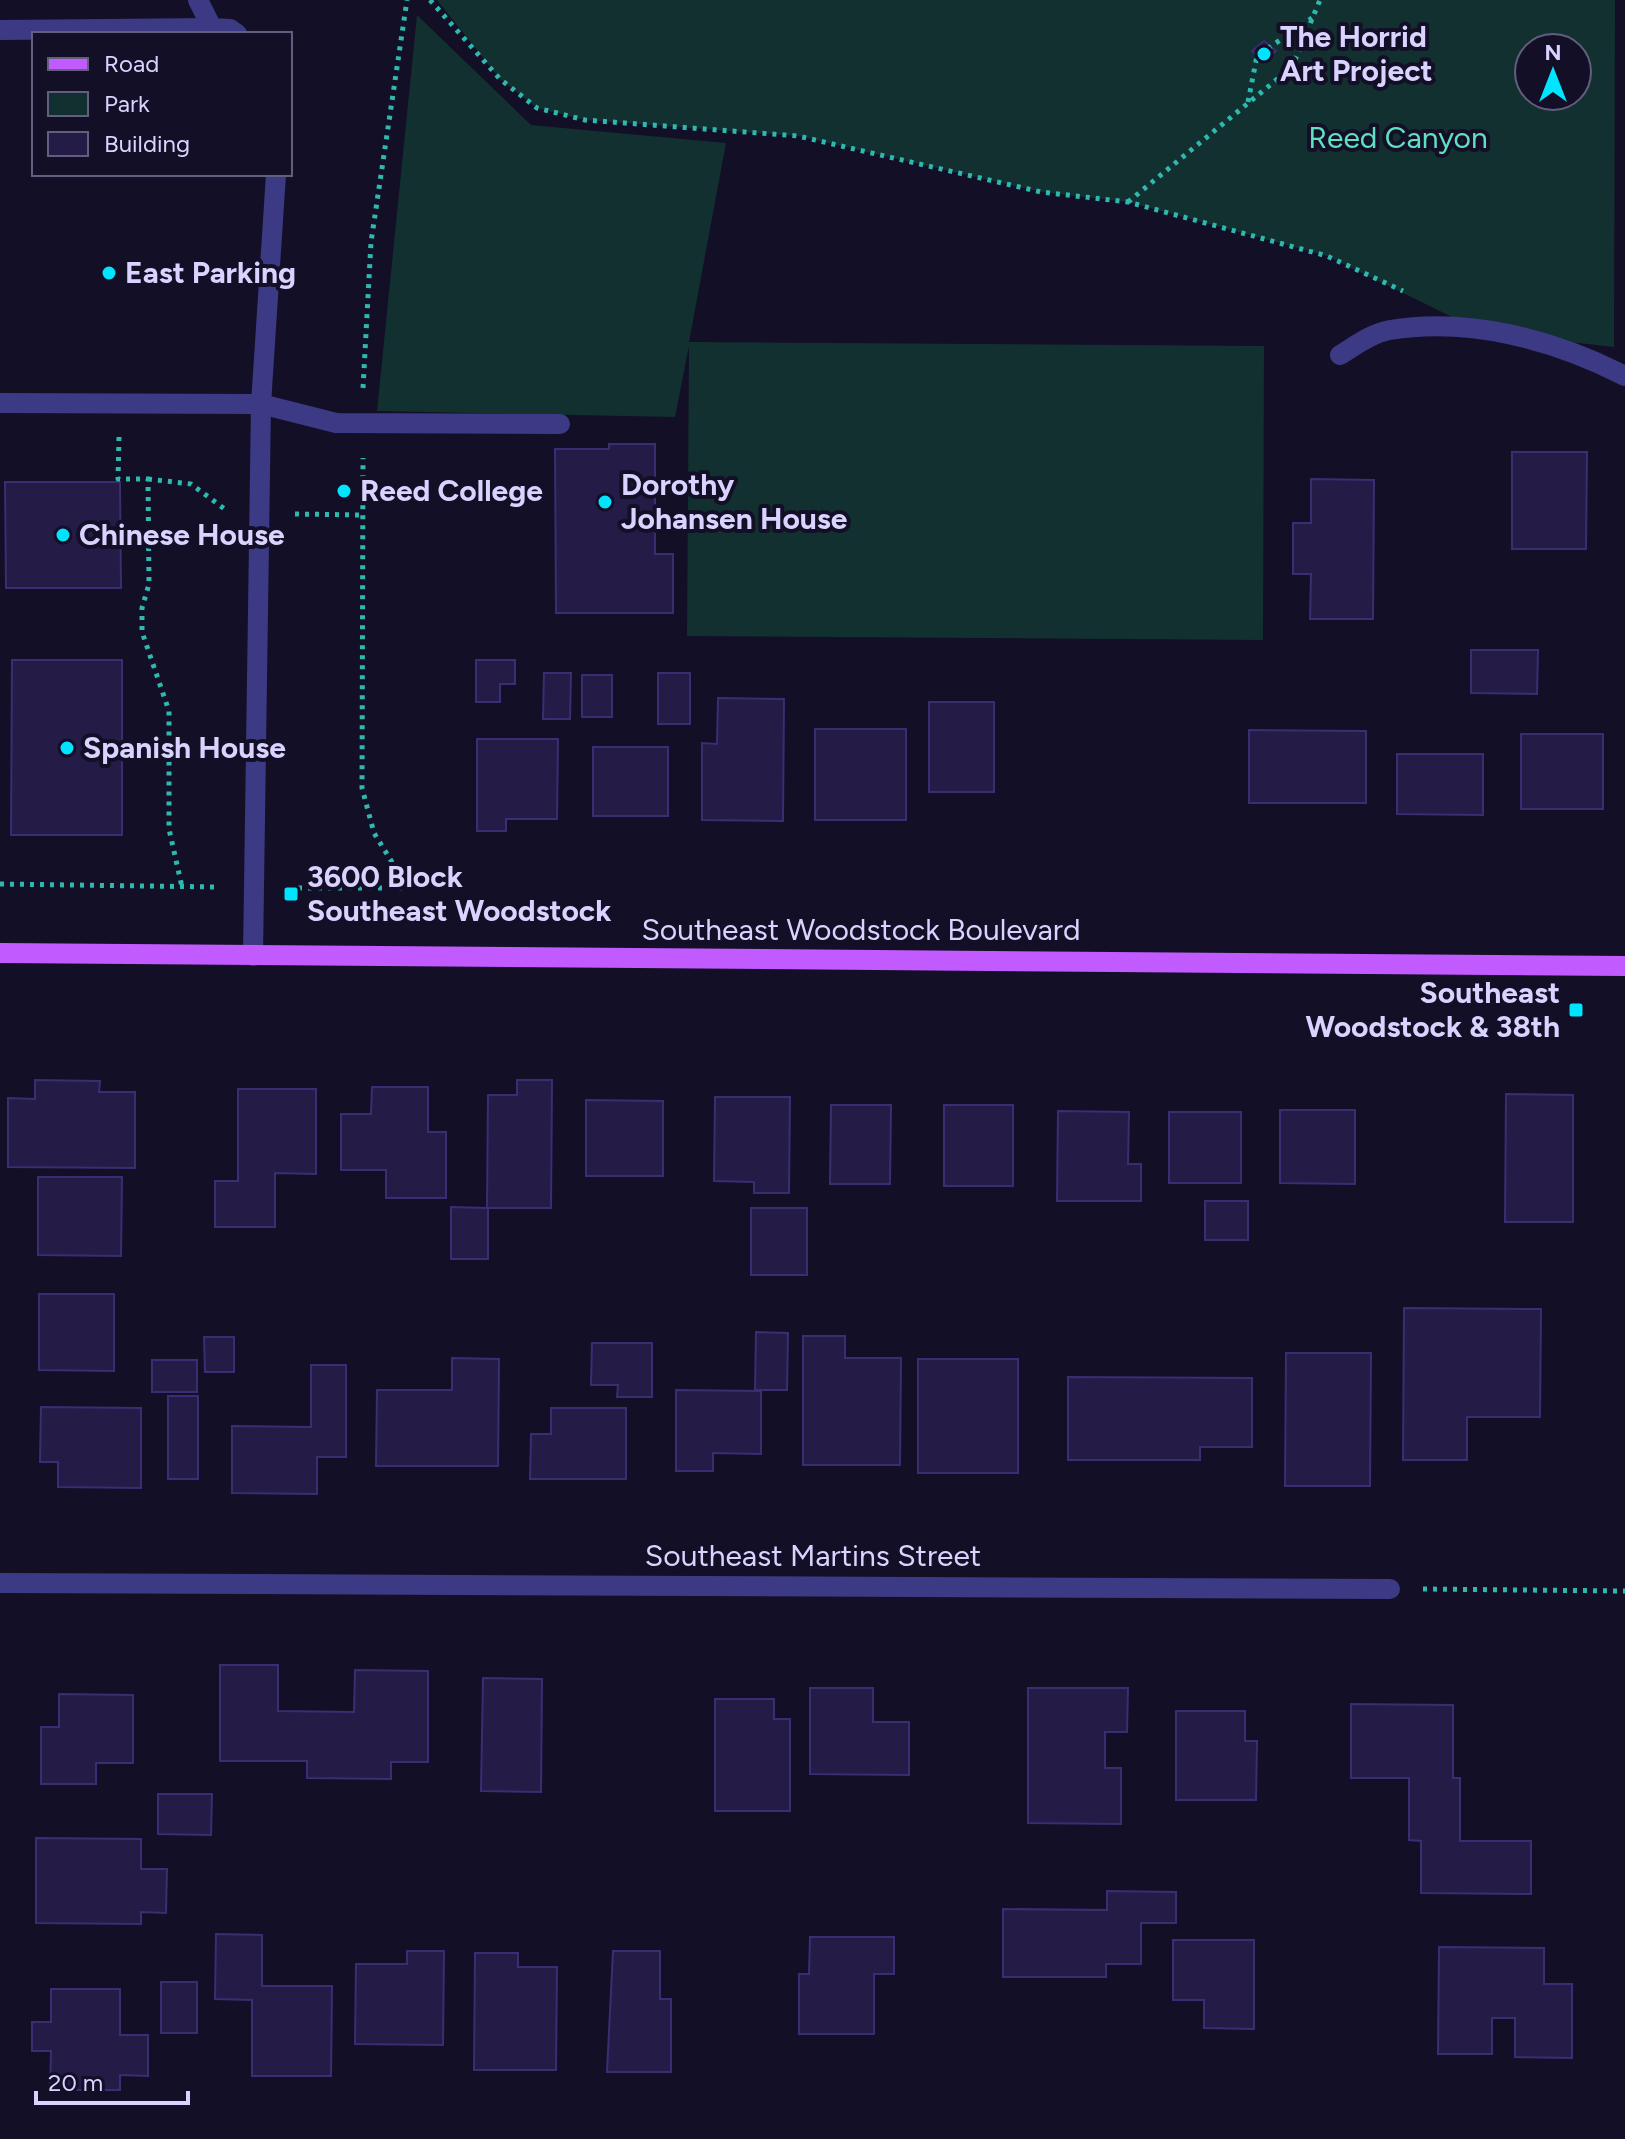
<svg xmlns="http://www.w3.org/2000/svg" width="1625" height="2139" viewBox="0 0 1625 2139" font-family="Figtree,sans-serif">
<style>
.green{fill:#12302f;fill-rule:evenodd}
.building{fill:#241b47;stroke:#3b2d73;stroke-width:2}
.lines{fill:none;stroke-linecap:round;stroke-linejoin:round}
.path{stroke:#2fb8b0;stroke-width:5;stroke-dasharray:4 6;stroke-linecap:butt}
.minor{stroke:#3d3a85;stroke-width:20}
.major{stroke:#c25bff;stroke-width:20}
.poi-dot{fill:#00e5ff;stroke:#130f26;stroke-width:3}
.labels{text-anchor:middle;stroke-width:8;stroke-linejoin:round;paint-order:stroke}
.poi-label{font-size:30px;font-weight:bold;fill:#d9d4ff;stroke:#130f26;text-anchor:start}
.park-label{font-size:30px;fill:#5fe0c0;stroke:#130f26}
.street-label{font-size:30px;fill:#d9d4ff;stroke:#130f26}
</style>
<rect width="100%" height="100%" fill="#130f26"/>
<g class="green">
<path d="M437,0H1615L1614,347L1483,332L1327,256L1128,202L1041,192L798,136L585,120L537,108L500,79ZM1529,48H1577V96H1529Z"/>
<polygon points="417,15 531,125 726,143 689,342 1264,346 1263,640 687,636 689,346 675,417 377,411"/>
</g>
<g class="building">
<polygon points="1264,41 1276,51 1263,62 1252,51"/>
<polygon points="609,444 655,444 655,554 673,554 673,613 556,613 555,449 609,449"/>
<polygon points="1512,452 1587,452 1586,549 1512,549"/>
<polygon points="1311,479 1374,480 1373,619 1310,619 1311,574 1293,574 1293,523 1311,523"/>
<polygon points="5,482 120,482 121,588 6,588"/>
<polygon points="1471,650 1538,650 1537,694 1471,693"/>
<polygon points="12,660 122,660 122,835 11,835"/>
<polygon points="476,660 515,660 515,684 500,684 500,702 476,702"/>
<polygon points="544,673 571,673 570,719 543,719"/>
<rect x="658" y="673" width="32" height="51"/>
<rect x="582" y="675" width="30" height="42"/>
<polygon points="718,698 784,699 783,821 702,820 702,743 717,744"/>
<rect x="929" y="702" width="65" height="90"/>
<rect x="815" y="729" width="91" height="91"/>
<polygon points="1249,730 1366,731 1366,803 1249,803"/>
<rect x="1521" y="734" width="82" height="75"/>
<polygon points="477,739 558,739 557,819 506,819 506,831 477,831"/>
<rect x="593" y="747" width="75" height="69"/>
<polygon points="1397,754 1483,754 1483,815 1397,814"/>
<polygon points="35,1080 100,1081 99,1092 135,1092 135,1168 8,1167 8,1098 35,1099"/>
<polygon points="517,1080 552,1080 551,1208 488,1208 488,1259 451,1259 451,1207 487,1208 488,1095 517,1095"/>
<polygon points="372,1087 428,1087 428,1132 446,1132 446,1198 386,1198 386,1170 341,1170 341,1114 371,1114"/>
<polygon points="238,1089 316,1089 316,1174 275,1173 275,1227 215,1227 215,1181 238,1181"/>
<polygon points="1506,1094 1573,1095 1573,1222 1505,1222"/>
<polygon points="715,1097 790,1097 789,1193 754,1193 754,1182 714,1181"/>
<polygon points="586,1100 663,1101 663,1176 586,1176"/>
<polygon points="831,1105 891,1105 890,1184 830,1184"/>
<rect x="944" y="1105" width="69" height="81"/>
<polygon points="1280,1110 1355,1110 1355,1184 1280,1183"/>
<polygon points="1058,1111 1129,1112 1128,1164 1141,1164 1141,1201 1057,1201"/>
<rect x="1169" y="1112" width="72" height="71"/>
<polygon points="38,1177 122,1177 121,1256 38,1255"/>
<rect x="1205" y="1201" width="43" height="39"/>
<rect x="751" y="1208" width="56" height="67"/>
<polygon points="39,1294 114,1294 114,1371 39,1370"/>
<polygon points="1404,1308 1541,1309 1540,1417 1467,1417 1467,1460 1403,1460"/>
<polygon points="756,1332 788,1333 787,1390 755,1390"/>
<polygon points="803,1336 845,1336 845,1358 901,1358 900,1465 803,1465"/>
<polygon points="204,1337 234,1337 234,1372 205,1372"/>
<polygon points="592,1343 652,1343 652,1397 617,1397 618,1385 591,1385"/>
<polygon points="1286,1353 1371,1353 1370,1486 1285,1486"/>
<polygon points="452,1358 499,1359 498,1466 376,1466 377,1390 452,1390"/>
<rect x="918" y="1359" width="100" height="114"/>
<rect x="152" y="1360" width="45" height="32"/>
<polygon points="311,1365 346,1365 346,1457 317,1457 317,1494 232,1493 232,1426 311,1427"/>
<polygon points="1068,1377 1252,1378 1252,1447 1200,1447 1200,1460 1068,1460"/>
<polygon points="676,1390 761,1391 761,1454 713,1453 713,1471 676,1471"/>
<rect x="168" y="1396" width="30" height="83"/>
<polygon points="41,1407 141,1408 141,1488 58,1487 58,1462 40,1462"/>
<polygon points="551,1408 626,1408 626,1479 530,1479 531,1434 551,1434"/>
<polygon points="220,1665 278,1665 278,1711 354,1712 355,1670 428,1671 428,1762 391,1762 391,1779 307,1778 307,1761 220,1761"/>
<polygon points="483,1678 542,1679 541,1792 481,1791"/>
<polygon points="810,1688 873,1688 873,1722 909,1722 909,1775 810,1774"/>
<polygon points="1028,1688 1128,1688 1127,1732 1105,1732 1105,1768 1121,1768 1121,1824 1028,1823"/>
<polygon points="59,1694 133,1695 133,1763 96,1763 96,1784 41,1784 41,1727 59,1727"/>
<polygon points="715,1699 774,1699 774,1719 790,1719 790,1811 715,1811"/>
<polygon points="1351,1704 1453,1705 1453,1778 1460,1778 1460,1841 1531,1841 1531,1894 1421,1893 1421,1841 1409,1840 1409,1778 1351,1778"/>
<polygon points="1176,1711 1245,1711 1245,1741 1257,1741 1256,1800 1176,1800"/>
<polygon points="158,1794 212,1794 211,1835 158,1834"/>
<polygon points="36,1838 141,1839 141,1869 167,1869 166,1913 141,1912 141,1924 36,1923"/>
<polygon points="1107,1891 1176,1892 1176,1923 1141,1923 1141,1964 1106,1964 1106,1977 1003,1977 1003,1909 1107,1910"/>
<polygon points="216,1934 262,1935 262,1986 332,1986 331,2076 252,2076 252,2000 215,1999"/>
<polygon points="810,1937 894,1937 894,1974 874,1974 874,2034 799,2034 799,1974 809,1974"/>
<polygon points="1173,1940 1254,1940 1254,2029 1204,2028 1204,2000 1173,2000"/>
<polygon points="1439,1947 1544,1948 1544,1984 1572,1984 1572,2058 1515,2057 1515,2018 1492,2018 1492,2054 1438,2054"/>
<polygon points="407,1951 444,1951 443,2045 355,2044 356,1964 407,1964"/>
<polygon points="613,1951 660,1951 660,1999 671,1999 671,2072 607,2072"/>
<polygon points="475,1953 518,1953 518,1967 557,1967 556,2070 474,2070"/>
<rect x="161" y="1982" width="36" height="51"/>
<polygon points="51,1989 120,1989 120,2035 148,2035 148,2076 120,2075 120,2090 50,2090 51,2051 32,2051 32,2022 51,2022"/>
</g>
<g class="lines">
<g class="path">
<polyline points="430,0 500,79 537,108 585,120 798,136 1041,192 1128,202 1327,256 1403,291"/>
<polyline points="1248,102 1257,56 1312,18"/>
<polyline points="1128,202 1292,67 1320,0"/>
<polyline points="363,388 371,242 407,0"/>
<polyline points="119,437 118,479 148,479 149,584 142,608 142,632 169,711 169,829 182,887"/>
<polyline points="148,479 191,484 226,510"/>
<polyline points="295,514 362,515"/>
<polyline points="0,884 218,887"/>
<polyline points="288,888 408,888 374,833 362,788 363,458"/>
<polyline points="1423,1589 1625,1591"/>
</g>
<g class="minor">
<polyline points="198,0 212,28 230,29 237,34"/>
<polyline points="0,30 212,28"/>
<path d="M1340,355C1355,346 1372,333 1390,330C1470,317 1555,340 1625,376"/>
<polyline points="0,403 261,404 336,423 560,424"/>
<polyline points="253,956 261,404 276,174"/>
<polyline points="0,1583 1390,1589"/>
</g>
<polyline class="major" points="0,953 1625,966"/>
</g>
<g class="poi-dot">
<circle cx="1264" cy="54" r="8"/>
<circle cx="109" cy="273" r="8"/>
<circle cx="344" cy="491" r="8"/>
<circle cx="605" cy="502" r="8"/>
<circle cx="63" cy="535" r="8"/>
<circle cx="67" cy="748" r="8"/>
<rect x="283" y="886" width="16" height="16" rx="4"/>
<rect x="1568" y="1002" width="16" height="16" rx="4"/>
</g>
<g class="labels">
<g class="poi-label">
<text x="1280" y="47">The Horrid<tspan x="1280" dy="34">Art Project</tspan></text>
<text x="125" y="283">East Parking</text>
<text x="621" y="495">Dorothy<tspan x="621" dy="34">Johansen House</tspan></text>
<text x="360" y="501">Reed College</text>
<text x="79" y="545">Chinese House</text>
<text x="83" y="758">Spanish House</text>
<text x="307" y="887">3600 Block<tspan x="307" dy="34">Southeast Woodstock</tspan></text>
<text x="1560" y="1003" text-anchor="end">Southeast<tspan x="1560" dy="34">Woodstock &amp; 38th</tspan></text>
</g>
<g class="park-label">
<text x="1398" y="148">Reed Canyon</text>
</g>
<g class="street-label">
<text x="861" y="940">Southeast Woodstock Boulevard</text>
<text x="813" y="1566">Southeast Martins Street</text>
</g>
</g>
<rect x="32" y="32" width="260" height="144" fill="#130f26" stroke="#625e7d" stroke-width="2"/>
<rect x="48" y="58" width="40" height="12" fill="#c25bff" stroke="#625e7d" stroke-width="2"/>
<text x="104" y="72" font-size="24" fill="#d9d4ff">Road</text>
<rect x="48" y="92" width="40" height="24" fill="#12302f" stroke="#625e7d" stroke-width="2"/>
<text x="104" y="112" font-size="24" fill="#d9d4ff">Park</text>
<rect x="48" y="132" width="40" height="24" fill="#241b47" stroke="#625e7d" stroke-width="2"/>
<text x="104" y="152" font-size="24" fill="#d9d4ff">Building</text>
<g transform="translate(1553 72)"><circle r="38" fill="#130f26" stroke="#625e7d" stroke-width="2"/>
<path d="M0-6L14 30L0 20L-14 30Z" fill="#00e5ff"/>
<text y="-12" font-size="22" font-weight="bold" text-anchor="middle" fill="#d9d4ff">N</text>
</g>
<path d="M36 2091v12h152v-12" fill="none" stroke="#d9d4ff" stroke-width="4"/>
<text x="48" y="2091" font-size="24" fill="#d9d4ff" stroke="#130f26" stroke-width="6" paint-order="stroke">20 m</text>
</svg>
